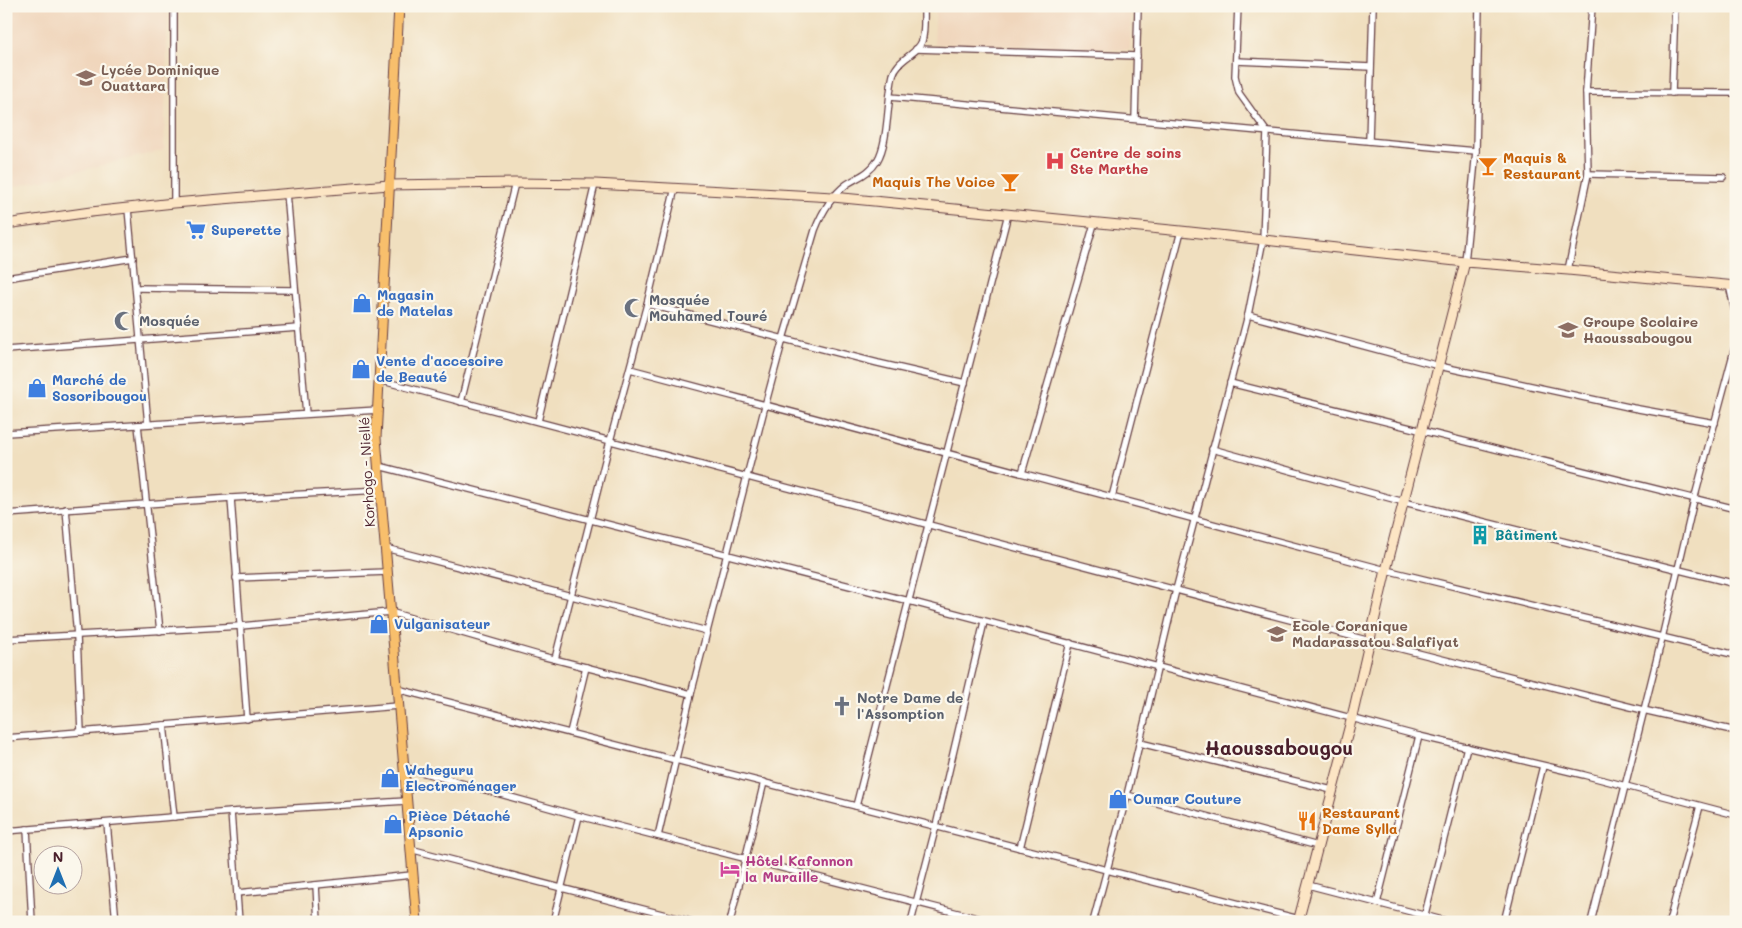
<svg xmlns="http://www.w3.org/2000/svg" width="1742" height="928" viewBox="0 0 1742 928" font-family="Mali,sans-serif">
<style>
.built{fill:#f0d6bc}
.lines{fill:none;stroke-linecap:round;stroke-linejoin:round}
.street-casing{stroke:#633c41;stroke-width:8}
.secondary-casing{stroke:#633c41;stroke-width:11}
.primary-casing{stroke:#633c41;stroke-width:11}
.street{stroke:#fff;stroke-width:5.5}
.secondary{stroke:#fce5c4;stroke-width:9}
.primary{stroke:#f8bf6c;stroke-width:9}
.labels{text-anchor:middle;stroke-width:4.5;stroke-linejoin:round;paint-order:stroke}
.education-label{font-size:14px;font-weight:bold;fill:#785e54;stroke:#fbf7ec;text-anchor:start}
.health-label{font-size:14px;font-weight:bold;fill:#be3a42;stroke:#fbf7ec;text-anchor:start}
.food-label{font-size:14px;font-weight:bold;fill:#c56008;stroke:#fbf7ec;text-anchor:start}
.shop-label{font-size:14px;font-weight:bold;fill:#366cbe;stroke:#fbf7ec;text-anchor:start}
.worship-label{font-size:14px;font-weight:bold;fill:#5b616d;stroke:#fbf7ec;text-anchor:start}
.street-label{font-size:14px;fill:#4a1f2b;stroke:#fbf7ec}
.culture-label{font-size:14px;font-weight:bold;fill:#0d838f;stroke:#fbf7ec;text-anchor:start}
.hotel-label{font-size:14px;font-weight:bold;fill:#b23c85;stroke:#fbf7ec;text-anchor:start}
.district-label{font-size:19px;font-weight:bold;fill:#4a1f2b;stroke:#fbf7ec}
</style>
<rect width="100%" height="100%" fill="#fbf7ec"/>
<filter id="ink" filterUnits="userSpaceOnUse"><feTurbulence type="fractalNoise" baseFrequency=".02" numOctaves="2"/><feDisplacementMap in="SourceGraphic" scale="10" xChannelSelector="R" yChannelSelector="G"/><feConvolveMatrix kernelMatrix="1 2 1 2 8 2 1 2 1" color-interpolation-filters="sRGB"/></filter>
<filter id="wash" filterUnits="userSpaceOnUse"><feTurbulence type="fractalNoise" baseFrequency=".0096" numOctaves="4" result="noise"/><feDisplacementMap in="SourceGraphic" scale="20" xChannelSelector="R" yChannelSelector="G"/><feGaussianBlur stdDeviation="1.12" result="paint"/><feColorMatrix in="noise" values="0 0 0 0 0 0 0 0 0 0 0 0 0 0 0 0 0 1.4 0 .05"/><feComposite in="paint" operator="in"/></filter>
<g filter="url(#wash)">
<rect width="100%" height="100%" fill="#f0dfbf"/>
<g class="built">
<polygon points="6,6 168,6 164,150 6,189"/>
<polygon points="936,6 1131,6 1130,50 934,44"/>
</g>
</g>
<g filter="url(#ink)">
<g class="lines">
<defs>
<g id="street">
<polyline points="174,6 174,203"/>
<polyline points="916,49 1137,56"/>
<polyline points="1236,61 1371,67"/>
<polyline points="1586,92 1736,93"/>
<polyline points="1672,93 1675,6"/>
<polyline points="890,97 1476,151"/>
<polyline points="1135,119 1138,6"/>
<polyline points="1369,141 1373,6"/>
<polyline points="1588,174 1723,177"/>
<polyline points="287,193 306,414"/>
<polyline points="128,209 148,424"/>
<polyline points="1465,262 1476,151 1479,6"/>
<polyline points="1568,270 1588,174 1586,92 1592,6"/>
<polyline points="6,278 133,258"/>
<polyline points="1729,285 1736,316"/>
<polyline points="136,288 295,290"/>
<polyline points="647,304 878,363 965,383"/>
<polyline points="1248,315 1439,366 1633,408 1715,423"/>
<polyline points="6,350 299,328"/>
<polyline points="630,369 1386,570 1736,655"/>
<polyline points="379,380 1370,641 1643,710 1736,731"/>
<polyline points="1230,383 1736,509"/>
<polyline points="461,402 515,183"/>
<polyline points="538,421 595,184"/>
<polyline points="138,425 160,631"/>
<polyline points="6,433 378,410"/>
<polyline points="1212,449 1404,502 1736,584"/>
<polyline points="379,466 909,601 1419,736 1584,775 1736,815"/>
<polyline points="1022,473 1094,224"/>
<polyline points="1112,497 1181,231"/>
<polyline points="231,498 247,719"/>
<polyline points="66,509 77,636 81,732"/>
<polyline points="6,514 231,498 381,490"/>
<polyline points="385,548 707,631"/>
<polyline points="236,578 387,572"/>
<polyline points="6,639 241,626 390,612 538,655 691,694"/>
<polyline points="555,659 610,441 647,304 675,188"/>
<polyline points="397,689 1299,919"/>
<polyline points="164,725 174,817"/>
<polyline points="570,733 586,667"/>
<polyline points="6,738 398,706"/>
<polyline points="1140,743 1332,790"/>
<polyline points="403,767 579,816 993,922"/>
<polyline points="1127,795 1318,846"/>
<polyline points="856,806 1008,214"/>
<polyline points="231,812 239,922"/>
<polyline points="107,823 116,922"/>
<polyline points="27,829 32,922"/>
<polyline points="6,831 231,812 406,801"/>
<path d="M658,836L691,694L765,406L783,339L815,230C822,212 831,196 847,184C858,177 870,173 877,161C889,142 887,99 893,75C898,58 917,55 922,41C925,31 924,16 924,6"/>
<polyline points="1020,848 1070,643"/>
<polyline points="410,849 693,922"/>
<polyline points="316,885 318,922"/>
<polyline points="1308,885 1450,922"/>
<polyline points="237,893 412,875"/>
<polyline points="1377,903 1419,736"/>
<polyline points="553,922 579,816"/>
<polyline points="730,922 764,782"/>
<polyline points="911,922 936,826 984,622"/>
<polyline points="1093,922 1127,795 1176,590 1248,315 1263,240 1267,132 1239,93 1235,76 1238,6"/>
<polyline points="1423,922 1467,747"/>
<polyline points="1504,922 1543,766"/>
<polyline points="1591,922 1662,638 1694,500 1736,343"/>
<polyline points="1669,922 1700,806"/>
</g>
<g id="secondary">
<polyline points="6,224 91,212 174,203 389,185 515,183 595,184 833,197 1181,231 1465,262 1568,270 1736,286"/>
<polyline points="1298,922 1352,717 1386,570 1465,262"/>
</g>
<polyline id="primary" points="399,6 376,438 417,922"/>
</defs>
<use href="#street" class="street-casing"/>
<use href="#secondary" class="secondary-casing"/>
<use href="#primary" class="primary-casing"/>
<use href="#street" class="street"/>
<use href="#secondary" class="secondary"/>
<use href="#primary" class="primary"/>
</g>
</g>
<defs>
<symbol id="school-bare" viewBox="-9 -9 18 18"><path d="M0-5L7-2L0 1L-7-2ZM-4 1L0 2.5L4 1V4Q0 6-4 4Z" fill="#8d6e63" stroke="#fbf7ec" stroke-width="2.5" paint-order="stroke"/></symbol>
<symbol id="hospital-bare" viewBox="-9 -9 18 18"><path d="M-5-5h3v3.5h4V-5h3V5h-3V1.5h-4V5h-3Z" fill="#e0444e" stroke="#fbf7ec" stroke-width="2.5" paint-order="stroke"/></symbol>
<symbol id="bar-bare" viewBox="-9 -9 18 18"><path d="M-6-5H6L.8 .8V4.5H3.5V6h-7V4.5H-.8V.8Z" fill="#e8710a" stroke="#fbf7ec" stroke-width="2.5" paint-order="stroke"/></symbol>
<symbol id="supermarket-bare" viewBox="-9 -9 18 18"><path d="M-6-5.5h2.5l.6 2H6L4.5 2H-2.5L-4.4-4H-6ZM-1.5 3.2a1.3 1.3 0 1 0 .1 0ZM3 3.2a1.3 1.3 0 1 0 .1 0Z" fill="#3f7fe0" stroke="#fbf7ec" stroke-width="2.5" paint-order="stroke"/></symbol>
<symbol id="shop-bare" viewBox="-9 -9 18 18"><path d="M-5-2.5h2.3a2.7 3.5 0 0 1 5.4 0H5L5.5 6h-11ZM-1.5-2.5h3a1.5 2.3 0 0 0-3 0Z" fill="#3f7fe0" stroke="#fbf7ec" stroke-width="2.5" paint-order="stroke"/></symbol>
<symbol id="mosque-bare" viewBox="-9 -9 18 18"><path d="M3.5-4.9A6 6 0 1 0 3.5 4.9A5 5 0 1 1 3.5-4.9Z" fill="#6b7280" stroke="#fbf7ec" stroke-width="2.5" paint-order="stroke"/></symbol>
<symbol id="building-bare" viewBox="-9 -9 18 18"><path d="M-4-6H4V6H1V3H-1V6H-4ZM-2.5-4.3h1.7v1.8h-1.7ZM.8-4.3h1.7v1.8H.8ZM-2.5-1h1.7V.8h-1.7ZM.8-1h1.7V.8H.8Z" fill="#0f9aa8" stroke="#fbf7ec" stroke-width="2.5" paint-order="stroke"/></symbol>
<symbol id="church-bare" viewBox="-9 -9 18 18"><path d="M-1.2-6h2.4v3.5h3.3v2.4h-3.3V6h-2.4V-.1h-3.3v-2.4h3.3Z" fill="#6b7280" stroke="#fbf7ec" stroke-width="2.5" paint-order="stroke"/></symbol>
<symbol id="restaurant-bare" viewBox="-9 -9 18 18"><path d="M-5-6h1v4h1v-4h1v4h1v-4h1v5L-1.5 .5V6h-2V.5L-5-1ZM5-6V6H3V1.5H1.5Q1.5-4 5-6Z" fill="#e8710a" stroke="#fbf7ec" stroke-width="2.5" paint-order="stroke"/></symbol>
<symbol id="hotel-bare" viewBox="-9 -9 18 18"><path d="M-6-4.5h1.5V1H6V5H4.5V3h-9V5H-6ZM-4 0a1.8 1.8 0 1 1 3.6 0ZM.5 0V-2.5h3Q6-2.5 6 0Z" fill="#d1479c" stroke="#fbf7ec" stroke-width="2.5" paint-order="stroke"/></symbol>
</defs>
<g fill-rule="evenodd">
<use href="#school-bare" x="72" y="64" width="28" height="28"/>
<use href="#hospital-bare" x="1041" y="147" width="28" height="28"/>
<use href="#bar-bare" x="1474" y="152" width="28" height="28"/>
<use href="#bar-bare" x="996" y="168" width="28" height="28"/>
<use href="#supermarket-bare" x="182" y="216" width="28" height="28"/>
<use href="#shop-bare" x="348" y="289" width="28" height="28"/>
<use href="#mosque-bare" x="620" y="294" width="28" height="28"/>
<use href="#mosque-bare" x="110" y="307" width="28" height="28"/>
<use href="#school-bare" x="1554" y="316" width="28" height="28"/>
<use href="#shop-bare" x="347" y="355" width="28" height="28"/>
<use href="#shop-bare" x="23" y="374" width="28" height="28"/>
<use href="#building-bare" x="1466" y="521" width="28" height="28"/>
<use href="#shop-bare" x="365" y="610" width="28" height="28"/>
<use href="#school-bare" x="1263" y="620" width="28" height="28"/>
<use href="#church-bare" x="828" y="692" width="28" height="28"/>
<use href="#shop-bare" x="376" y="764" width="28" height="28"/>
<use href="#shop-bare" x="1104" y="785" width="28" height="28"/>
<use href="#restaurant-bare" x="1293" y="807" width="28" height="28"/>
<use href="#shop-bare" x="379" y="810" width="28" height="28"/>
<use href="#hotel-bare" x="716" y="855" width="28" height="28"/>
</g>
<g class="labels">
<g class="education-label">
<text x="101" y="75">Lycée Dominique<tspan x="101" dy="16">Ouattara</tspan></text>
<text x="1583" y="327">Groupe Scolaire<tspan x="1583" dy="16">Haoussabougou</tspan></text>
<text x="1292" y="631">Ecole Coranique<tspan x="1292" dy="16">Madarassatou Salafiyat</tspan></text>
</g>
<g class="health-label">
<text x="1070" y="158">Centre de soins<tspan x="1070" dy="16">Ste Marthe</tspan></text>
</g>
<g class="food-label">
<text x="1503" y="163">Maquis &amp;<tspan x="1503" dy="16">Restaurant</tspan></text>
<text x="995" y="187" text-anchor="end">Maquis The Voice</text>
<text x="1322" y="818">Restaurant<tspan x="1322" dy="16">Dame Sylla</tspan></text>
</g>
<g class="shop-label">
<text x="211" y="235">Superette</text>
<text x="377" y="300">Magasin<tspan x="377" dy="16">de Matelas</tspan></text>
<text x="376" y="366">Vente d'accesoire<tspan x="376" dy="16">de Beauté</tspan></text>
<text x="52" y="385">Marché de<tspan x="52" dy="16">Sosoribougou</tspan></text>
<text x="394" y="629">Vulganisateur</text>
<text x="405" y="775">Waheguru<tspan x="405" dy="16">Electroménager</tspan></text>
<text x="1133" y="804">Oumar Couture</text>
<text x="408" y="821">Pièce Détaché<tspan x="408" dy="16">Apsonic</tspan></text>
</g>
<g class="worship-label">
<text x="649" y="305">Mosquée<tspan x="649" dy="16">Mouhamed Touré</tspan></text>
<text x="139" y="326">Mosquée</text>
<text x="857" y="703">Notre Dame de<tspan x="857" dy="16">l'Assomption</tspan></text>
</g>
<g class="street-label">
<text transform="translate(367 472) rotate(-93)" y="5">Korhogo - Niellé</text>
</g>
<g class="culture-label">
<text x="1495" y="540">Bâtiment</text>
</g>
<g class="hotel-label">
<text x="745" y="866">Hôtel Kafonnon<tspan x="745" dy="16">la Muraille</tspan></text>
</g>
<g class="district-label">
<text x="1279" y="755">Haoussabougou</text>
</g>
</g>
<rect width="1742" height="928" fill="none" stroke="#fbf7ec" stroke-width="25"/>
<g transform="translate(58 870)"><circle r="24" fill="#fbf7ec" stroke="#b4a19f"/>
<path d="M0-4L9 19L0 12L-9 19Z" fill="#1f6fb2"/>
<text y="-8" font-size="14" font-weight="bold" text-anchor="middle" fill="#4a1f2b">N</text>
</g>
</svg>
